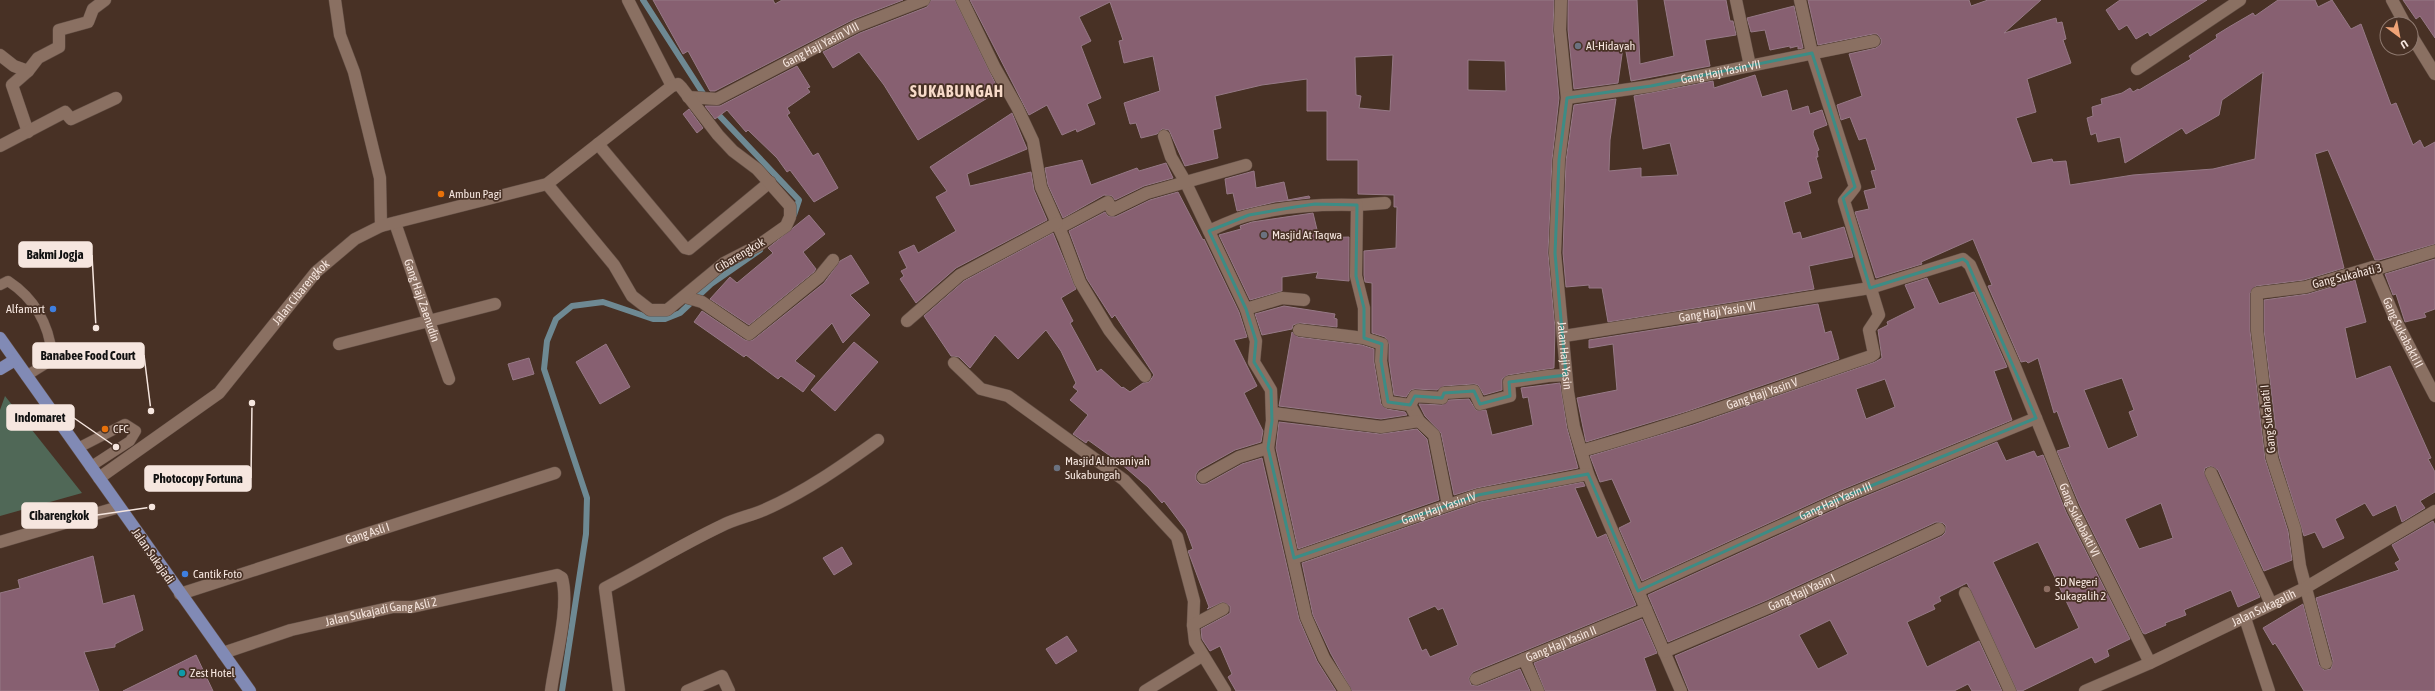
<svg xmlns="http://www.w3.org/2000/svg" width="2435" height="691" viewBox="0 0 2435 691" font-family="'Asap Condensed',sans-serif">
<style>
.green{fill:#506857}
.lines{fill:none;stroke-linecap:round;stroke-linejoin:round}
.stream{stroke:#6e8993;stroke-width:6}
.building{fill:#876071;stroke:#967986;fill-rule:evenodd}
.service-casing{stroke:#624e44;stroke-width:11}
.minor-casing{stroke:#624e44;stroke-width:13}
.tertiary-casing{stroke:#624e44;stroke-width:13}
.secondary-casing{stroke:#624e44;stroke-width:13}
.primary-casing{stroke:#624e44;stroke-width:13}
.service{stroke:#8a7062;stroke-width:10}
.minor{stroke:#8a7062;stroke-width:12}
.tertiary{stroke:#8a7062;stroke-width:12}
.secondary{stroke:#8a7062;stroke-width:12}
.primary{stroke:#818ab5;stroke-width:12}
.marked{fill:none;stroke:#3d8c85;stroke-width:3;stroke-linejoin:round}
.worship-dot{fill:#6b7280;stroke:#483125;stroke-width:1.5}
.food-dot{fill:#e8710a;stroke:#483125;stroke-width:1.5}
.shop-dot{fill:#3f7fe0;stroke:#483125;stroke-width:1.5}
.education-dot{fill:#8d6e63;stroke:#483125;stroke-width:1.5}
.culture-dot{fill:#0f9aa8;stroke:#483125;stroke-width:1.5}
.labels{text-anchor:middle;stroke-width:3.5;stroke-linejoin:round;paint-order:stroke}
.street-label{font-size:12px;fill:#f6e6df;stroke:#483125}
.poi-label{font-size:12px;fill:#f6e6df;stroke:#483125;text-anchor:start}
.district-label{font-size:16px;font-weight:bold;letter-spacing:1px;fill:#f7dac9;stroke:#483125}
.leader{fill:none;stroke:#f6e6df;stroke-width:1.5}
.callout-dot{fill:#f6e6df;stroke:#483125;stroke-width:1.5}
.callout{fill:#f6e6df;stroke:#f6e6df;stroke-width:1.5}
.callout-label{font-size:13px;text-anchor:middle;font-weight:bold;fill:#111}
</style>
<rect width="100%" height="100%" fill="#483125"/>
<polygon class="green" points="5,396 82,493 0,516 0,410"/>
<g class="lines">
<g class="stream">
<polyline points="643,0 706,98"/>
<polyline points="715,111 799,200 794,215"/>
<polyline points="562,691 586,534 587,498 544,369 547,341 556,319 572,306 603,302 653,319 665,319 680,313 711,284 760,250"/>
</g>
</g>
<g class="building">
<polygon points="653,0 773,0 775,4 782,0 903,0 854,19 715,91 710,91 688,51 683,54"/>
<polygon points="931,0 955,0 999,91 918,140 884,85 859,52 833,68 823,52 860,33 927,7"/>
<path d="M970,0H1554L1553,31L1559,98L1552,160L1548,253L1555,328L1554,368L1508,375L1502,379V390L1484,395L1478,385L1474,384L1444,386L1437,390L1415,389L1411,390L1406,397L1394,395L1389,361V344L1385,337L1372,333V283L1365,282L1364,275V251L1396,248L1397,207H1394V195L1358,194V160H1327V111H1307V79L1262,85L1215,96L1221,128L1213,130L1218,158L1185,166L1169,130L1162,129L1157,134L1141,138L1136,123L1130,124L1124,103L1160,91L1153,56L1124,63L1119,41L1123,40L1110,2L1079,17L1091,41L1081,46L1101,98L1087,104L1095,124L1077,132L1076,129L1062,135L1047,105L1029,115ZM1393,55L1390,111L1359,108L1361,96L1356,95L1355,57ZM1468,60L1505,61L1506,91L1468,90Z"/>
<polygon points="1568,0 1637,0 1640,64 1674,56 1664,0 1726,0 1730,21 1733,21 1736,35 1705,40 1710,66 1631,81 1624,40 1618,83 1574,89 1568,30"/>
<path d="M1808,0H1969L1971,6L1988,0H2041L2004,33L2056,18L2057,23L2062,22L2066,39L2063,40L2071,63L2027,79L2036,112L2016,118L2032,163L2052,159L2053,162L2066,161L2070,185L2133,175L2213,169L2255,159L2263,72L2222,100L2219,115L2186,134L2182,128L2125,163L2120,137L2098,142L2096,133L2091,135L2087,118L2093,116L2092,107L2102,104L2101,99L2122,93L2130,88L2133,92L2138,89L2139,90L2191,59L2189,56L2217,38L2216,35L2229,27L2253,13L2255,16L2278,0H2315L2318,7L2332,0L2351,29L2361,24L2391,105L2396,103L2413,145L2420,140L2424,148L2435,142V244L2379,260H2375L2328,150L2315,154L2344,268L2304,280L2256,286L2250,293V331L2265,459L2288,531L2292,560L2264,571L2218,470L2211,466L2205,468L2204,472L2260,597L2238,607L2231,590L2184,610L2186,615L2165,623L2166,625L2145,634L2143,633L2080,506L2057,451L2070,447L2057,411L2054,413L2038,358L2028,363L2026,361L2021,362L1988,286L1992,285L1973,239L1921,262L1922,264L1876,278L1855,212L1869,209L1864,191L1876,188L1871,171L1876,170L1866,138L1859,140L1850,117L1841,120L1837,105L1862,96L1849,54L1876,48L1881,44V39L1877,34H1873L1818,45ZM2122,378L2134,410L2129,412L2138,436L2108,449L2084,390ZM2161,503L2173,538L2139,549L2125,519Z"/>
<polygon points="2120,0 2207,0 2150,36 2148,32 2136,39 2127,25 2119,30 2106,10"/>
<polygon points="2403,0 2435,0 2435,38 2420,16 2416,19"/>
<polygon points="1794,6 1803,48 1798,49 1798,46 1790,48 1790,46 1770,50 1765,30 1751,32 1747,18"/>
<polygon points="797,66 810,87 807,88 810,92 787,108 790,113 787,115 813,156 818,153 838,188 814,202 790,170 787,172 777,158 748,130 746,132 727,110 715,119 705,106 720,106"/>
<polygon points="1755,75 1762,97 1787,90 1792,111 1808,106 1810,114 1822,110 1827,125 1814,130 1813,134 1819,150 1817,151 1818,157 1816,157 1822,178 1808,182 1811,193 1784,202 1793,234 1800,232 1802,239 1844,227 1853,257 1809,266 1814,289 1608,322 1602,288 1589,288 1589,285 1566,287 1563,253 1566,161 1574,105 1616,99 1610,140 1609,171 1641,168 1641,177 1678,175 1670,143 1643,149 1634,96 1713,81 1714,88"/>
<polygon points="689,109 703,128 697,133 683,114"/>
<polygon points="1012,113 1027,149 967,174 970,186 1031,172 1034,190 1047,220 956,268 916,303 900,279 904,276 901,271 907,268 899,252 914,245 918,253 956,231 936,197 947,191 930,167"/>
<polygon points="1082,160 1091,185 1137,168 1139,171 1166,163 1173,178 1144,186 1115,200 1112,196 1104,195 1063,218 1048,185 1045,168"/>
<polygon points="1254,171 1256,188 1284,182 1288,200 1309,196 1310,198 1275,202 1237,211 1233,193 1227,194 1225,179"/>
<polygon points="1178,192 1203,240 1204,239 1239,312 1247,337 1234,340 1257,386 1244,393 1263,431 1261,442 1235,450 1199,470 1196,474 1196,480 1200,484 1206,484 1242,464 1262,458 1299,619 1317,661 1336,691 1236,691 1228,677 1232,674 1220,646 1210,651 1202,639 1201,629 1227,615 1230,613 1230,606 1223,602 1207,609 1209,607 1188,551 1193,549 1186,530 1164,501 1162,503 1148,487 1120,463 1088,440 1086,443 1073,434 1088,415 1070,400 1078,391 1073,387 1076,383 1061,351 1046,330 1018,359 995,335 970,368 959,357 951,356 924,316 964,281 1053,233 1076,289 1061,298 1073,321 1070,323 1097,372 1101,369 1122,388 1123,387 1130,392 1143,383 1149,382 1154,375 1115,315 1112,318 1087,279 1069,231 1105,212 1108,216 1115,217 1150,200"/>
<polygon points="1313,213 1319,238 1349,237 1349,281 1316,278 1318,272 1282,277 1282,291 1250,300 1219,235 1241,229 1240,226 1252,222"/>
<polygon points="809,215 825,234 803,252 816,269 814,272 749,325 710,299 730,277 737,283 773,253 768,248"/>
<polygon points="851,255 869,283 850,295 870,315 843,343 832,323 795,361 815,376 803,392 781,376 778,379 746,355 744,357 694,322 702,311 745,340 753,340 824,283 840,261"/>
<polygon points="2435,259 2435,309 2424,313 2426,317 2405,322 2396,294 2393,295 2385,274"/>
<path d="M1927,278L1939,304L1974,292L2007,367L1994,371L2012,420L1841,490L1642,581L1619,528L1631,522L1612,479L1600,482L1590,456L1693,425L1875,362L1882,358L1878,330L1888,325L1887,322L1915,308L1905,285ZM1885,379L1895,407L1866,419L1856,389Z"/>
<polygon points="2355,280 2366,322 2345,328 2356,379 2390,366 2431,458 2428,459 2435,472 2435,492 2420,501 2425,508 2402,522 2396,505 2373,516 2365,503 2335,519 2344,538 2323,548 2315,532 2304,536 2279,456 2264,330 2264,300 2308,294"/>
<polygon points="1818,304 1825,333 1831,331 1839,359 1688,411 1586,442 1577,398 1617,390 1613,344 1589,348 1589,340"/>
<polygon points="1284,306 1335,314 1334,318 1337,319 1337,327 1300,323 1293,325 1292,329 1262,335 1255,314"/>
<polygon points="1292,332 1298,337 1362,345 1374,349 1374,362 1381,404 1387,409 1405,412 1407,415 1381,419 1279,406"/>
<polygon points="854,342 878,362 835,411 811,390"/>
<polygon points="606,344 630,387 600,404 576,362"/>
<polygon points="529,358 534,374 513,380 508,364"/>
<polygon points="1560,383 1567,428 1578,468 1477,488 1454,495 1441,433 1425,416 1419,404 1442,405 1449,400 1469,399 1476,410 1486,410 1492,435 1533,425 1528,397 1523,398 1521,388"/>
<polygon points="1279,422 1380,434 1417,429 1427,439 1439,500 1298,549 1276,448"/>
<path d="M1997,442L2006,461L2034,451L2037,457L2043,455L2066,512L2130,639L2107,650L2109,656L2095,663L2092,657L2022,691H2017L1967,583L1939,597L1941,601L1933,605L1935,609L1907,622L1927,667L1979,641L2002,691H1972L1968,684L1954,691H1689L1675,656L1773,614L1942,536L1945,533L1946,526L1943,523L1936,522L1767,600L1668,642L1648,595L1847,504ZM2038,542L2079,628L2035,649L1993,562ZM1830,620L1848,654L1818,669L1799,635Z"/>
<path d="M1583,482L1585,486L1575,488L1597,538L1606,534L1636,605L1473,672L1469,678L1471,685L1478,686L1520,669L1530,691H1352L1331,654L1313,615L1302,563L1480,502ZM1435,606L1438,610L1443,608L1458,645L1430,657L1426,649L1422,651L1408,618Z"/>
<polygon points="2433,521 2435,525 2435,691 2304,691 2279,649 2275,643 2273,645 2263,628 2303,604 2319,665 2324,670 2331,669 2333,661 2316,598 2399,570 2395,563 2400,560 2392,545"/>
<polygon points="842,547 852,564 834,575 823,558"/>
<polygon points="93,556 103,604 134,595 143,630 115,644 115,647 84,652 99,691 0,691 0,593 20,588 18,580"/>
<polygon points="1642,619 1657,653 1644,658 1656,691 1545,691 1534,663"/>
<polygon points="1067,636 1077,651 1056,664 1046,649"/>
<polygon points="196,655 213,691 123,691"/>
</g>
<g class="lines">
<defs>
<g id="service">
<path d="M0,285L8,281C34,298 49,324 52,355L47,363L26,376"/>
<polyline points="78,448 125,424 136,431 130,441 90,467"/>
</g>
<g id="minor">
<polyline points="335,0 340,35 354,72 380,178 381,226"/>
<polyline points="628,0 672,86"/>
<polyline points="962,0 995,68 1017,107 1033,141 1041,187 1064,239 1080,282 1109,330 1145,376"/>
<path id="s1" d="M1561,0L1560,30L1567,98L1559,160L1555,253L1568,392L1574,427L1588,474L1681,691"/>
<polyline points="1736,0 1750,66"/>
<polyline points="0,55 14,66 28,71"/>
<polyline points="2137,69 2240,0"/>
<path id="s2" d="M688,97L717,99L857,26L924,0"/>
<path id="s3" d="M1567,98L1651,86L1874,41"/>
<polyline points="28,132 12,85 28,71 38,58 59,47 59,30 88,22 93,9 105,0"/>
<polyline points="1164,136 1171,157 1185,181 1246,309 1282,298 1304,300"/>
<polyline points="598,144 685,248 689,249 770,182"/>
<polyline points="0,146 65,112 71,119 116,98"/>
<polyline points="1357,205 1385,203"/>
<path id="s4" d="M395,223L449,379"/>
<polyline points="1059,228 1108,202 1112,210 1147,193 1246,165"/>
<path d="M1209,231C1222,225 1236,218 1250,215C1285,206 1321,204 1357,205L1356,276L1364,308V338"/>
<path id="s5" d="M2373,267L2397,323L2435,396"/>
<polyline points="685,297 702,302 749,334 819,277 833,260"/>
<polyline points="1246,309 1256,341 1254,362 1271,390 1272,421 1268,448 1306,617 1324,658 1345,691"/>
<polyline points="907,321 960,275 1057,223"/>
<polyline points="1299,330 1364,338 1382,344 1381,361 1388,402 1410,405 1419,421 1434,435 1448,505"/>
<path id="s6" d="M1564,336L1870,288L1963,259L1970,265L2014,364L2073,509L2150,663"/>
<polyline points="339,344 495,304"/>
<polyline points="954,363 981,389 1008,396 1124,480 1177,537 1194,601 1193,625 1195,642 1225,691"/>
<polyline points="1410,405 1415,396 1442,398 1444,393 1474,391 1480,404 1510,396 1509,382 1548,376 1566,375"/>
<polyline points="1273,413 1381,427 1419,421"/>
<path id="s7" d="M1581,451C1679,424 1775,389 1871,356L1874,354L1869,330L1879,315L1844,201L1855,187L1812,53L1800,0"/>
<polyline points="2211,473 2271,604"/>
<polyline points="1203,477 1239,457 1268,448"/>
<path id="s8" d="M99,478L219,393L316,272L355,239L381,226L547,184L672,86L678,84L681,87L718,135L733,151L757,169L790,206V217L786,226L759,245L724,263L672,306L667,310H650L632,296L614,265L547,184"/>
<path id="s9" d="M1294,558L1478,495L1588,474"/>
<path id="s10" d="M1638,591L1844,497L2036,418"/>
<polyline points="1965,593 2010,691"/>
<path id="s11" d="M180,594L555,473"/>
<polyline points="2245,618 2269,691"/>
<polyline points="1193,625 1223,609"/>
<path id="s12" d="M1664,652L1770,607L1939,529"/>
<path id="s13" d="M223,653L291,630L393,607H412L557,575L562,578C570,607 555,660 551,691"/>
<polyline points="1524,659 1538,691"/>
<polyline points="2326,663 2300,566 2295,529 2272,458 2257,330 2257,293 2306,287 2373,267 2380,268 2435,251"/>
<path id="s14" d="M1476,679L1646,609"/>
<path d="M619,691L605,588C644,568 681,545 721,526C734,519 750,516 764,510C805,492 842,466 878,440"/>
<polyline points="687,691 722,676 729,691"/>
<polyline points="1145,691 1202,656"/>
</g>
<g id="tertiary">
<polyline points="2392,0 2405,24"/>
<polyline points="2411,35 2435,74"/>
<path id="s15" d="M2085,691L2150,663L2305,588L2435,511"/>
</g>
<polyline id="secondary" points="0,542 119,507"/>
<g id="primary">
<polyline points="0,338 250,691"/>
<polyline points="0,369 15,360"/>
</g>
</defs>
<use href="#service" class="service-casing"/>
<use href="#minor" class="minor-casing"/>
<use href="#tertiary" class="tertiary-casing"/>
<use href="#secondary" class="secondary-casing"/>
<use href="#primary" class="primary-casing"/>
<use href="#service" class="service"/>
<use href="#minor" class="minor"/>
<use href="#tertiary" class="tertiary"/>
<use href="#secondary" class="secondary"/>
<use href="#primary" class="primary"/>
</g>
<path class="marked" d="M1812,53L1855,187L1843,198L1870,288L1963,259L1967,262L2036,418L1844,497L1638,591L1588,474L1478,495L1294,558L1268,448L1272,421L1271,390L1254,362L1256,341L1246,309L1209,231L1249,215L1295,207L1315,204L1357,205L1356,276L1364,308V338L1382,344L1381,361L1388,402L1410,405L1415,396L1442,398L1444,393L1474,391L1480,404L1510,396L1509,382L1566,375L1555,253L1559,160L1567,98L1651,86Z"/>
<g class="worship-dot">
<circle cx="1578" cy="46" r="4"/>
<circle cx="1264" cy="235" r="4"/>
<circle cx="1057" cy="468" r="4"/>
</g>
<g class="food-dot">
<circle cx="441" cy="194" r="4"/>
<circle cx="105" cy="429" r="4"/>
</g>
<g class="shop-dot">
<circle cx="53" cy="309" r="4"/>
<circle cx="185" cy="574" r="4"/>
</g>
<circle class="education-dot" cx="2047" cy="589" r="4"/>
<circle class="culture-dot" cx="182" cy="673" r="4"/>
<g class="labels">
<g class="street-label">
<text dy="4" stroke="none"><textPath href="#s2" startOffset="146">Gang Haji Yasin VIII</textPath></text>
<text dy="4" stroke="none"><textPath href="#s3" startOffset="156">Gang Haji Yasin VII</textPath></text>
<text transform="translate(740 255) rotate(-31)" y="4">Cibarengkok</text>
<text transform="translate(2347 276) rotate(-14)" y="4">Gang Sukahati 3</text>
<text dy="4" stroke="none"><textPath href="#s8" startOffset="277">Jalan Cibarengkok</textPath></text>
<text dy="4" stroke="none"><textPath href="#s4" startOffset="82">Gang Haji Zaenudin</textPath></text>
<text dy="4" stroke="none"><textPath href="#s6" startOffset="155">Gang Haji Yasin VI</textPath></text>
<text dy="4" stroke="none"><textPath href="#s5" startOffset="72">Gang Sukabakti II</textPath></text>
<text dy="4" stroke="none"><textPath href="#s1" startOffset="357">Jalan Haji Yasin</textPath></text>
<text dy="4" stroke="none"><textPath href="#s7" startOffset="190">Gang Haji Yasin V</textPath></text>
<text transform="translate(2268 419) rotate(-96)" y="4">Gang Sukahati I</text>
<text dy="4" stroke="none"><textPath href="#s10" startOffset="217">Gang Haji Yasin III</textPath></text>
<text dy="4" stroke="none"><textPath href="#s9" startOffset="153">Gang Haji Yasin IV</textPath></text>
<text dy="4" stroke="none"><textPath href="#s6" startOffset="694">Gang Sukabakti VI</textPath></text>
<text dy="4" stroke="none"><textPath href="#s11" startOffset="197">Gang Asli I</textPath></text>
<text transform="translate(153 556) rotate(55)" y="4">Jalan Sukajadi</text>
<text dy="4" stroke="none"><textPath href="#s12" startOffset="150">Gang Haji Yasin I</textPath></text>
<text dy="4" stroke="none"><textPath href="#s15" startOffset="197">Jalan Sukagalih</textPath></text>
<text dy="4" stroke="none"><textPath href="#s13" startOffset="164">Jalan Sukajadi Gang Asli 2</textPath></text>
<text dy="4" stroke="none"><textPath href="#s14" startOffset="92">Gang Haji Yasin II</textPath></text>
</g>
<g class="poi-label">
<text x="1586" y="50">Al-Hidayah</text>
<text x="449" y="198">Ambun Pagi</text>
<text x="1272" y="239">Masjid At Taqwa</text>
<text x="45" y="313" text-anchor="end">Alfamart</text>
<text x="113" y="433">CFC</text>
<text x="1065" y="465">Masjid Al Insaniyah<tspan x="1065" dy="14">Sukabungah</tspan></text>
<text x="193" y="578">Cantik Foto</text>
<text x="2055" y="586">SD Negeri<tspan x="2055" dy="14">Sukagalih 2</tspan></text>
<text x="190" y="677">Zest Hotel</text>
</g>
<g class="district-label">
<text x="957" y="97">SUKABUNGAH</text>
</g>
</g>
<path class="leader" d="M96 328L92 255M151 411L144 355M116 447L74 418M252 403L251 478M152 507L97 515"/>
<g class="callout-dot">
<circle cx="96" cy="328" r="4"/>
<circle cx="151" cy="411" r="4"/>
<circle cx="116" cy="447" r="4"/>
<circle cx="252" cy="403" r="4"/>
<circle cx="152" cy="507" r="4"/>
</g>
<g class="callout">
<rect x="19" y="242" width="73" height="25" rx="4"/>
<rect x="33" y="343" width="111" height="25" rx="4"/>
<rect x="7" y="405" width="67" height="25" rx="4"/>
<rect x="145" y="466" width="106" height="25" rx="4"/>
<rect x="22" y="503" width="75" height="25" rx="4"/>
</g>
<g class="callout-label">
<text x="55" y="259">Bakmi Jogja</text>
<text x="88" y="360">Banabee Food Court</text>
<text x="40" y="422">Indomaret</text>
<text x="198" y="483">Photocopy Fortuna</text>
<text x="59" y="520">Cibarengkok</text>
</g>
<g transform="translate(2399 36) rotate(148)"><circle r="19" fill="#483125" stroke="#8e796f"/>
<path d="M0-3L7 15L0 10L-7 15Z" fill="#efa377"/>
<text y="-6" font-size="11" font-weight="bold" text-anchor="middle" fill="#f6e6df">U</text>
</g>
</svg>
